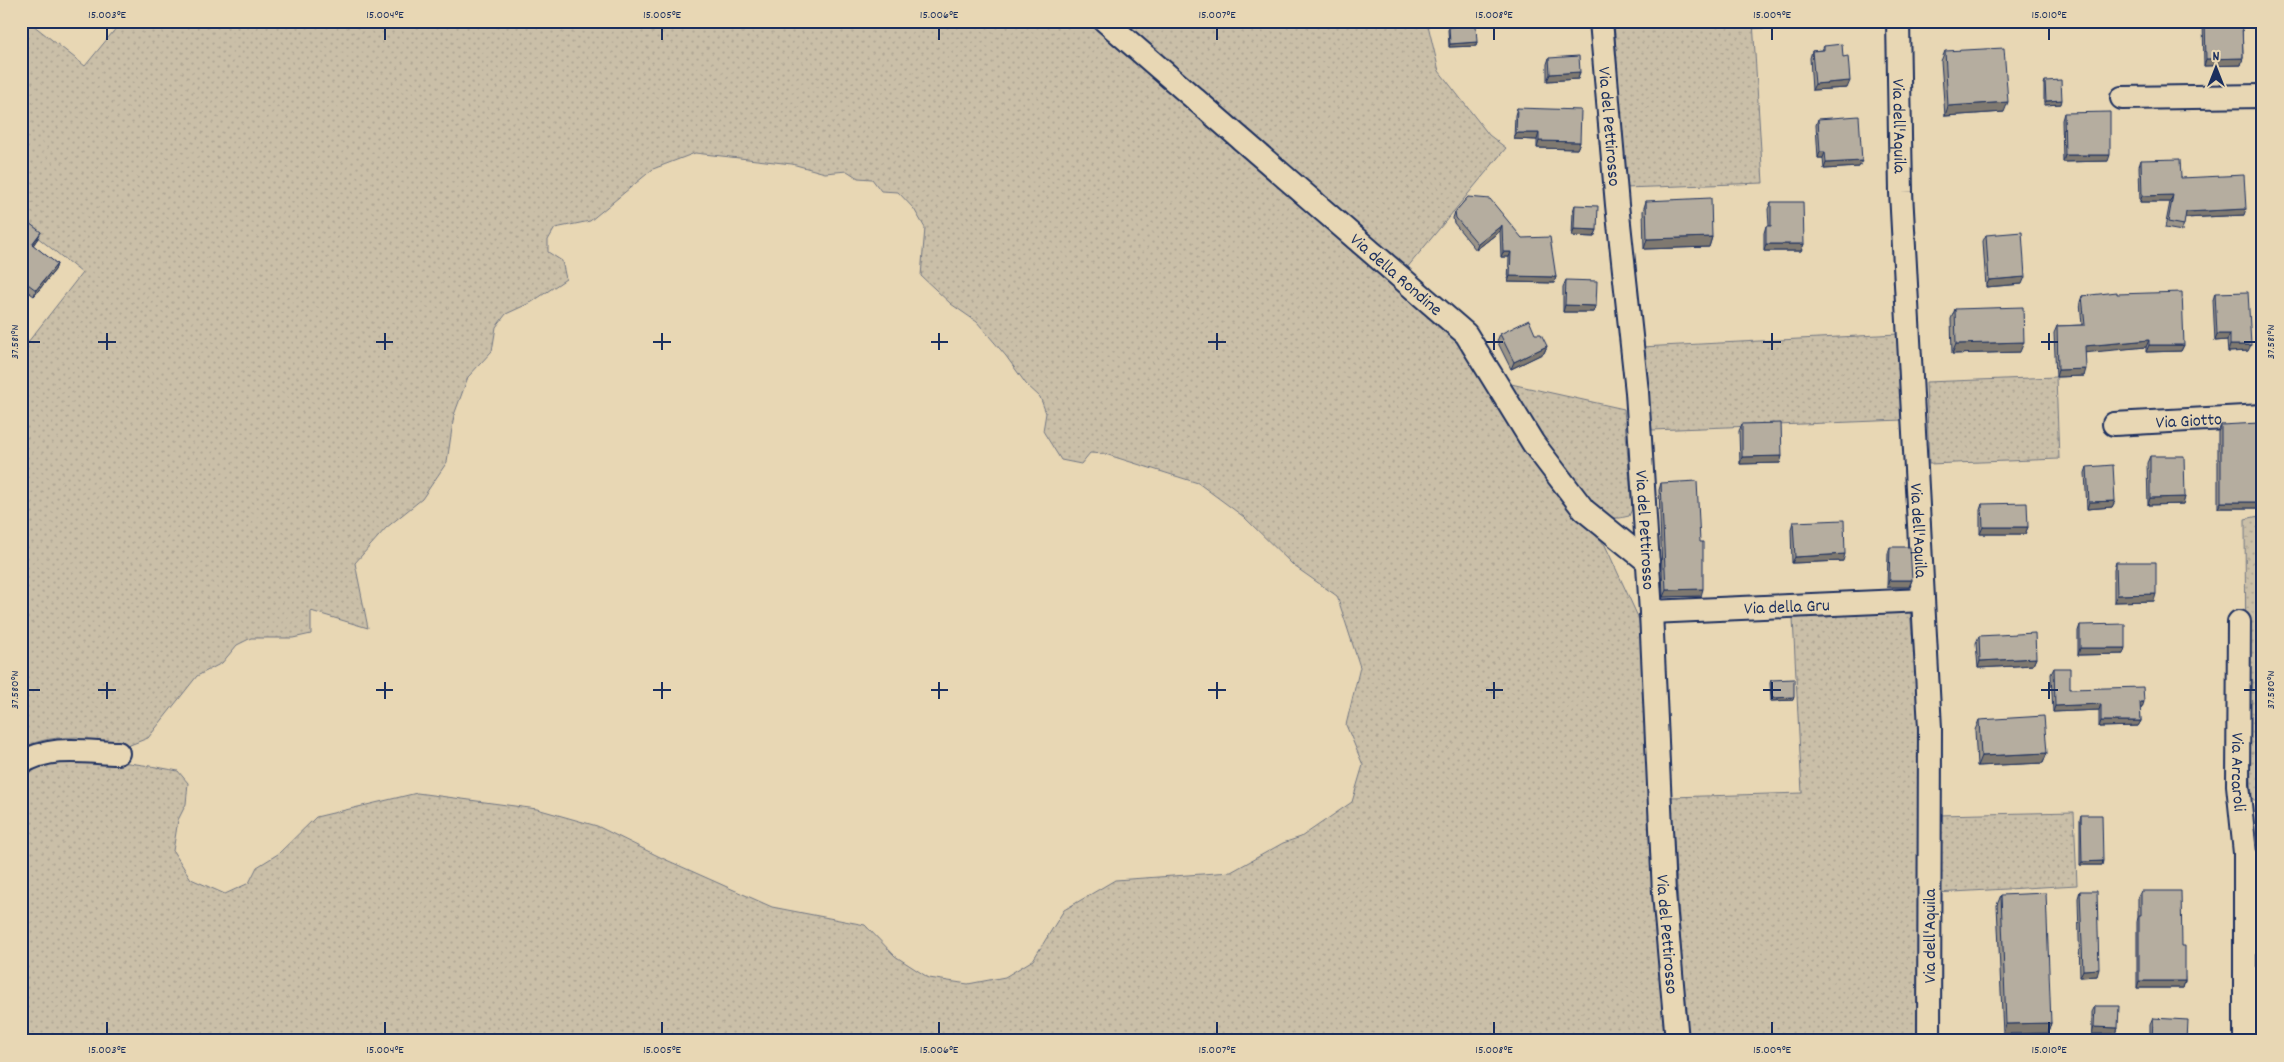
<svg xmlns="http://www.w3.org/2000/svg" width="2284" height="1062" viewBox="0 0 2284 1062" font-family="Dekko,sans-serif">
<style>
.grass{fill:url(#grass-dots);stroke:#727783}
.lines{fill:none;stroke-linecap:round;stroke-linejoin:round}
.minor-casing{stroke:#1b2f5e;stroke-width:26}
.minor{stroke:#e8d7b4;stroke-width:22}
.wall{fill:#9c9589;stroke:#1b2f5e}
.shaded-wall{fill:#7f796f;stroke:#1b2f5e}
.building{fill:#b5ad9f;stroke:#1b2f5e}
.ticks{fill:none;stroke:#1b2f5e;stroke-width:2}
.labels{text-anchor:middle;stroke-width:4;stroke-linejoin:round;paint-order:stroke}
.street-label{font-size:18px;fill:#1b2f5e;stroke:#e8d7b4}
.neatline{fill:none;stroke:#1b2f5e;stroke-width:2}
.ticks-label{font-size:12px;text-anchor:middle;fill:#1b2f5e}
</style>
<defs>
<pattern id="grass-dots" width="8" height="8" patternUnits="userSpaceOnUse" patternTransform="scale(1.25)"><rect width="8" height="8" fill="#cabfa8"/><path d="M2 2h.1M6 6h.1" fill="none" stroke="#ada493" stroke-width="1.8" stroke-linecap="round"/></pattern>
</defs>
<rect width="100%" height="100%" fill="#e8d7b4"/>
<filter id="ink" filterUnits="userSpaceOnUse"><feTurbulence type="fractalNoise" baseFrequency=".02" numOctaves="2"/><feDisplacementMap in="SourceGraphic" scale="10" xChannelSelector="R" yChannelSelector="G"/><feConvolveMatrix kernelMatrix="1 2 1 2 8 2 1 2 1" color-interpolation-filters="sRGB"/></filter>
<g filter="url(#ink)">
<g class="grass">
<path d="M21,21H28L85,66L122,21H1096L1458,338L1581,517L1605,545L1639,619L1672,1041H21V774C47,748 143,764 178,771L188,783L186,804L178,820L173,851L191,879L225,894L249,883L257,867L278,854L316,817L417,793L537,809L597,826L662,858L772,907L865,925L895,956L929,978L968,984L1005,977L1033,960L1064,910L1115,880L1231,872L1283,843L1301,837L1352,802L1363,765L1346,725L1360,667L1337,596L1294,566L1244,517L1198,483L1105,454L1090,453L1081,464L1061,460L1043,431L1046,413L1040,397L1026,384L1006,356L977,322L951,304L921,276L925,228L914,209L898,192L881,191L872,179L858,178L847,171L825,173L792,164L695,153L653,169L590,221L555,228L548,240V252L562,261L566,279L532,302L506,314L496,327L492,351L468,377L454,415L447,462L422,499L386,528L355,563L368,628L311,611V634L293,638H251L237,645L222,663L197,676L148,738L130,745H86L78,737C56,738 41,738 21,749V351L82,273L21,224Z"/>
<polygon points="1119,21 1427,21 1439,71 1489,135 1506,148 1406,269"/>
<polygon points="1614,21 1753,21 1763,183 1625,188"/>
<polygon points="1898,334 1902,420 1652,430 1641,347"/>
<polygon points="2056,377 2059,459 1929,464 1926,382"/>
<polygon points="1511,384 1624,409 1632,509 1629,516 1620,518 1610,518 1595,512 1541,437"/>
<polygon points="2263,515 2263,807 2252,798 2246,686 2245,519"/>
<polygon points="1910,611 1921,730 1923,1041 1685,1041 1684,991 1671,797 1802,793 1793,618"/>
<polygon points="2074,812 2077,885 1936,893 1938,815"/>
</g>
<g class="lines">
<defs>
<g id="minor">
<path id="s1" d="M1105,21L1466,334L1533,443L1584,510L1648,562"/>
<path id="s2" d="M1601,21L1617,205L1637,392L1651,612L1664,893L1677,1041"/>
<path id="s3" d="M1898,21L1901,192L1930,728L1929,1041"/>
<polyline points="2122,98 2263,96"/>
<path id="s4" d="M2114,424L2263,416"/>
<path id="s5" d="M1651,612L1923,600"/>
<path id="s6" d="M2239,622L2238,785L2245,853V1041"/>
<path d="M21,763C52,745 83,752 118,753"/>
</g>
</defs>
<use href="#minor" class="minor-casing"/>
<use href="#minor" class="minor"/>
</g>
<g class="wall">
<polygon points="1753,21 1815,21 1814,26 1753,28"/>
<polygon points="2203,21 2242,21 2243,58 2241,65 2204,66"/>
<polygon points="1449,27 1477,42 1476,46 1449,47 1448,30"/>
<polygon points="1824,46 1843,57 1847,88 1812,90 1810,58 1812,51 1822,50"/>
<polygon points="1945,51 2004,112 1945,116 1941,61"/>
<polygon points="1549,58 1580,72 1578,79 1547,81 1547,64"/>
<polygon points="2045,81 2061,104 2044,105 2044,84"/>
<polygon points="1517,108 1580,142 1577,149 1537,148 1537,140 1514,139 1515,115"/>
<polygon points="2064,113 2108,161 2063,162 2062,120"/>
<polygon points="1818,119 1859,167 1824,169 1823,158 1818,158 1816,125"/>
<polygon points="2141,160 2181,178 2244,215 2185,218 2182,231 2165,228 2170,202 2140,202 2139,166"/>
<polygon points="1468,197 1522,238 1556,277 1554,283 1508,282 1509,257 1501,257 1500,231 1476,250 1454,223 1453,218 1455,212"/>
<polygon points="1646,201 1712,237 1709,247 1644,249 1643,211"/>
<polygon points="1771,202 1804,244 1801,251 1764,251 1764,233 1766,226 1769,226 1768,209"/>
<polygon points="1575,205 1597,230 1594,237 1572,236 1573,211"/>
<polygon points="21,217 38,238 33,245 57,264 55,270 34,296 21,287"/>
<polygon points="1986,235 2022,284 1986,287 1983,241"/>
<polygon points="1566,280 1596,306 1594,312 1563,312 1563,287"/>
<polygon points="2215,293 2248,351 2228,352 2227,340 2215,341 2213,300"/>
<polygon points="2117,294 2184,345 2181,351 2146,352 2146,347 2085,352 2084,376 2056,377 2054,333 2057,326 2082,325 2080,302 2082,296"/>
<polygon points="1955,309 2020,352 1952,354 1951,319"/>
<polygon points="1500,334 1535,334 1547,346 1544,353 1511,369 1497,341"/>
<polygon points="1742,424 1782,456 1780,463 1740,464 1739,431"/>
<polygon points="2221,425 2259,436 2263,508 2218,508 2218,432"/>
<polygon points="2150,456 2185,497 2183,504 2148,505 2147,463"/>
<polygon points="2087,467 2115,501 2112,507 2087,509 2085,473"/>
<polygon points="1661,483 1701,596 1663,597 1659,490"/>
<polygon points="1982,504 2028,527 2025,534 1980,534 1980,510"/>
<polygon points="1793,522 1843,561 1792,563 1791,529"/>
<polygon points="1890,547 1912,580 1909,587 1887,587 1888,553"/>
<polygon points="2116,562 2154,601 2114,602 2114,569"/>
<polygon points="2080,625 2123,654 2078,655 2078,631"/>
<polygon points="1979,636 2036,658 2033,665 1978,668 1976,643"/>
<polygon points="2054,668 2070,689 2142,708 2140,708 2141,721 2138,726 2099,727 2099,710 2053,712 2051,674"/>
<polygon points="1771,680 1793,700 1771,701 1770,683"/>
<polygon points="1979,720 2047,753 2043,763 1977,766 1975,730"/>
<polygon points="2081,815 2102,865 2080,865 2080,819"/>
<polygon points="2080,891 2097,976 2080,977 2078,898"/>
<polygon points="2141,891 2182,946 2185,981 2183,988 2137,988 2137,922 2138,917 2138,897"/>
<polygon points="2001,895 2051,1023 2048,1033 2003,1034 1997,905"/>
<polygon points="2095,1006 2118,1028 2116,1034 2092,1034 2092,1012"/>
<polygon points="2153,1018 2187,1041 2150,1041 2150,1025"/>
</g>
<g class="shaded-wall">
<polygon points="1756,21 1815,21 1814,26 1753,28"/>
<polygon points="1477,42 1476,46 1449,47 1450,44"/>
<polygon points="2243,58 2241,65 2204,66 2206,59"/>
<polygon points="1580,72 1578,79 1547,81 1550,74"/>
<polygon points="1850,81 1847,88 1812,90 1815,84"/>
<polygon points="2062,100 2061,104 2044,105 2046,101"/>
<polygon points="2008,102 2004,112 1945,116 1948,106"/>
<polygon points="1516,133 1539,133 1537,140 1514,139"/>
<polygon points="1539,141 1580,142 1577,149 1537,148"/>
<polygon points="1820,152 1825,152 1823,158 1818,158"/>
<polygon points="2065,155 2110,155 2108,161 2063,162"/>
<polygon points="1862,161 1859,167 1824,169 1826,163"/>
<polygon points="2173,195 2170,202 2140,202 2142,196"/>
<polygon points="2246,209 2244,215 2184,218 2186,212"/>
<polygon points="1502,225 1500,231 1476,250 1478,244"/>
<polygon points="1574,229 1597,230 1594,237 1572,236"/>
<polygon points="41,232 38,238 30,250 32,244"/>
<polygon points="1712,237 1709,247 1644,249 1647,239"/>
<polygon points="1766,244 1804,244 1801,251 1764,251"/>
<polygon points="1503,252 1511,252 1509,257 1501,257"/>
<polygon points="57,264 55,270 34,296 36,290"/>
<polygon points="1510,276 1556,277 1554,283 1508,282"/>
<polygon points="2025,277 2022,284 1986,287 1989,280"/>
<polygon points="1565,305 1596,306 1594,312 1563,312"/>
<polygon points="2217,334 2230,334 2227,340 2215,341"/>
<polygon points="2149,340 2146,347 2083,353 2085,346"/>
<polygon points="2024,342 2020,352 1952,354 1956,344"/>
<polygon points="2149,345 2184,345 2181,351 2146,352"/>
<polygon points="2230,345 2251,345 2248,351 2228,352"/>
<polygon points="1547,346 1544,353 1511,369 1514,362"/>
<polygon points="2086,369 2084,376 2056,377 2058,370"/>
<polygon points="1782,456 1780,463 1740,464 1742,457"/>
<polygon points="2185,497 2183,504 2148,505 2150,498"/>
<polygon points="2115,501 2112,507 2087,509 2089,502"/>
<polygon points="2221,502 2263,502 2263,508 2218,508"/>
<polygon points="1983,527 2028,527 2025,534 1980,534"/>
<polygon points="1845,554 1843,561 1792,563 1795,557"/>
<polygon points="1889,580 1912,580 1909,587 1887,587"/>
<polygon points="1703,589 1701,596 1663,597 1666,590"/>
<polygon points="2156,594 2154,601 2114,602 2117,595"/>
<polygon points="2080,648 2125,648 2123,654 2078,655"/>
<polygon points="2036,658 2033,665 1978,668 1980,661"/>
<polygon points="1794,697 1793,700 1771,701 1772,698"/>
<polygon points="2140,702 2144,702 2142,708 2138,708"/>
<polygon points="2101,704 2099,710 2053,712 2055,706"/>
<polygon points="2101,721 2141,721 2138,726 2099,727"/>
<polygon points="2047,753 2043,763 1977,766 1981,756"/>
<polygon points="2103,861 2102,865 2080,865 2082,862"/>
<polygon points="2099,969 2097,976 2080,977 2083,970"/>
<polygon points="2139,981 2185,981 2183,988 2137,988"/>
<polygon points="2051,1023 2048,1033 2003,1034 2006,1024"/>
<polygon points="2094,1027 2118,1028 2116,1034 2092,1034"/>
</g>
<g class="building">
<polygon points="2205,21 2242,21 2243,58 2206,59"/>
<polygon points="1476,25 1477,42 1450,44 1449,27"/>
<polygon points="1842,44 1843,57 1848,56 1850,81 1815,84 1812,51 1824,50 1824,46"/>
<polygon points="2004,48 2008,102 1948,106 1945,51"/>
<polygon points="1579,56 1580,72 1550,74 1549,58"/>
<polygon points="2061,80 2062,100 2046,101 2045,81"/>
<polygon points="1517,108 1581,110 1580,142 1539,141 1539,133 1516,133"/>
<polygon points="2110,112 2110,155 2065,155 2064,113"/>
<polygon points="1859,116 1862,161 1826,163 1825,152 1820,152 1818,119"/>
<polygon points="2180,159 2181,178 2244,175 2246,209 2186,212 2184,225 2168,222 2173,195 2142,196 2141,160"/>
<polygon points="1468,197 1490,199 1522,238 1550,237 1556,277 1510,276 1511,252 1503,252 1502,225 1478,244 1456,218 1455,212"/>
<polygon points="1711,198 1712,237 1647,239 1646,201"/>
<polygon points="1771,202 1803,202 1804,244 1766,244 1766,226 1771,226"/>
<polygon points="1575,205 1598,206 1597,230 1574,229"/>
<polygon points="21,217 41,232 32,244 57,264 36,290 21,279 21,243 25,239 21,236"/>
<polygon points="2022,232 2025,277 1989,280 1986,235"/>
<polygon points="1566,280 1597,281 1596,306 1565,305"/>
<polygon points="2117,292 2117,294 2182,292 2184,345 2149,345 2149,340 2085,346 2086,369 2058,370 2057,326 2085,325 2082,296"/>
<polygon points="2248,292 2251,345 2230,345 2230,334 2217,334 2215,293"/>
<polygon points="2023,307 2024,342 1956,344 1955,309"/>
<polygon points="1529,320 1535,334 1541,334 1547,346 1514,362 1500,334"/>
<polygon points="1781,423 1782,456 1742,457 1742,424"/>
<polygon points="2259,423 2259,436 2263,435 2263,502 2221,502 2221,425"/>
<polygon points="2150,456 2184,456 2185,497 2150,498"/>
<polygon points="2113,465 2115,501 2089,502 2087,467"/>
<polygon points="1697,481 1700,542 1703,542 1703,589 1666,590 1661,483"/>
<polygon points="2027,503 2028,527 1983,527 1982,504"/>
<polygon points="1844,520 1845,554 1795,557 1793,522"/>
<polygon points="1890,547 1910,547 1912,580 1889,580"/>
<polygon points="2116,562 2156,562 2156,594 2117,595"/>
<polygon points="2125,624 2125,648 2080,648 2080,625"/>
<polygon points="2035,633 2036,658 1980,661 1979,636"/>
<polygon points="2054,668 2070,668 2070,689 2143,687 2144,702 2140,702 2141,721 2101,721 2101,704 2055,706"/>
<polygon points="1794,679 1794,697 1772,698 1771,680"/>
<polygon points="2044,716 2047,753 1981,756 1979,720"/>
<polygon points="2081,815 2102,815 2103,861 2082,862"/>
<polygon points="2080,891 2097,891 2099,969 2083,970"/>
<polygon points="2141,891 2181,891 2182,946 2185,946 2185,981 2139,981 2139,915 2141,915"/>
<polygon points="2046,893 2051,1023 2006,1024 2001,895"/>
<polygon points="2095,1006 2119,1006 2118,1028 2094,1027"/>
<polygon points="2153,1018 2188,1020 2187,1041 2152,1041"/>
</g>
</g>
<path class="ticks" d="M107,28V40M385,28V40M662,28V40M939,28V40M1217,28V40M1494,28V40M1772,28V40M2049,28V40M107,333V350M385,333V350M662,333V350M939,333V350M1217,333V350M1494,333V350M1772,333V350M2049,333V350M28,342H40M98,342H116M376,342H393M653,342H671M931,342H948M1208,342H1226M1486,342H1503M1763,342H1781M2041,342H2058M2244,342H2256M107,682V699M385,682V699M662,682V699M939,682V699M1217,682V699M1494,682V699M1772,682V699M2049,682V699M28,690H40M98,690H116M376,690H393M653,690H671M931,690H948M1208,690H1226M1486,690H1503M1763,690H1781M2041,690H2058M2244,690H2256M107,1022V1034M385,1022V1034M662,1022V1034M939,1022V1034M1217,1022V1034M1494,1022V1034M1772,1022V1034M2049,1022V1034"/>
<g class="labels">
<g class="street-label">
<text dy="6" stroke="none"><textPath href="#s3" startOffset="105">Via dell'Aquila</textPath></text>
<text dy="6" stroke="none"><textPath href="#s2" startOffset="106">Via del Pettirosso</textPath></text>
<text dy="6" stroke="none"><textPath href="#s1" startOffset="386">Via della Rondine</textPath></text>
<text dy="6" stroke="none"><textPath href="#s4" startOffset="75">Via Giotto</textPath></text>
<text dy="6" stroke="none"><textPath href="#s2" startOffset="511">Via del Pettirosso</textPath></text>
<text dy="6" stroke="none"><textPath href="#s3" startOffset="510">Via dell'Aquila</textPath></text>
<text dy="6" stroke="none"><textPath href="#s5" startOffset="136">Via della Gru</textPath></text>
<text dy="6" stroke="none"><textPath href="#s6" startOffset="150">Via Arcaroli</textPath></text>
<text dy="6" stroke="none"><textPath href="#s2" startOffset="916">Via del Pettirosso</textPath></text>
<text transform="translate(1929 936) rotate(-90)" y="6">Via dell'Aquila</text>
</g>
</g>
<rect width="2284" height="1062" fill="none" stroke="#e8d7b4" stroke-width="55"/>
<g transform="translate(2216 68)" stroke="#e8d7b4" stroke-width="4" paint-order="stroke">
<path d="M0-4L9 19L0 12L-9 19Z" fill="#1b2f5e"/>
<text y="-8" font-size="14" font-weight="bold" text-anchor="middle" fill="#1b2f5e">N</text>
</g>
<rect x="28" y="28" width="2228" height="1006" class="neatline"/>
<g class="ticks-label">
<text x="107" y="18">15.003°E</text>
<text x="385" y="18">15.004°E</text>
<text x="662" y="18">15.005°E</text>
<text x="939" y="18">15.006°E</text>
<text x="1217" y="18">15.007°E</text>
<text x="1494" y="18">15.008°E</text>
<text x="1772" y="18">15.009°E</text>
<text x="2049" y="18">15.010°E</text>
<text transform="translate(14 342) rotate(-90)" y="4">37.581°N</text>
<text transform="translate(2270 342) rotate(-90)" y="4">37.581°N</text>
<text transform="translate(14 690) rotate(-90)" y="4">37.580°N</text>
<text transform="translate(2270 690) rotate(-90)" y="4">37.580°N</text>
<text x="107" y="1053">15.003°E</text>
<text x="385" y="1053">15.004°E</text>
<text x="662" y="1053">15.005°E</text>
<text x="939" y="1053">15.006°E</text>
<text x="1217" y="1053">15.007°E</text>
<text x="1494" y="1053">15.008°E</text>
<text x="1772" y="1053">15.009°E</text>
<text x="2049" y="1053">15.010°E</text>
</g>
</svg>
